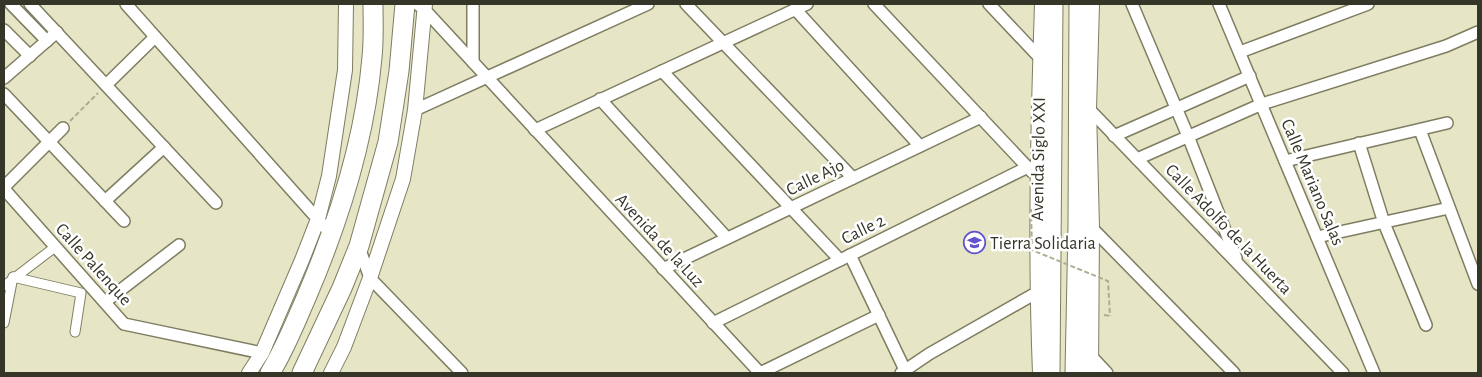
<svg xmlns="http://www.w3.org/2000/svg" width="1482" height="377" viewBox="0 0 1482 377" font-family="'Alegreya Sans',sans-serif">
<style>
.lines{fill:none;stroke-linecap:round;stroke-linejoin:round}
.pedestrian-casing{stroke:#7f7d61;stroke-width:11}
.minor-casing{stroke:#7f7d61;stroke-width:14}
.tertiary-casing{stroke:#7f7d61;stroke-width:16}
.primary-casing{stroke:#7f7d61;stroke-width:21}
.trunk-casing{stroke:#7f7d61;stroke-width:21}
.path{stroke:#aead93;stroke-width:2;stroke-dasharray:5 2.5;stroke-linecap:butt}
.pedestrian{stroke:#fff;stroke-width:9}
.minor{stroke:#fff;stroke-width:11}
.tertiary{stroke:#fff;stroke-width:14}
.primary{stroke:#fff;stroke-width:19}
.trunk{stroke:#fff;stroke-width:19}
.path-bridge{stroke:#aead93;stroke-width:2;stroke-dasharray:5 2.5;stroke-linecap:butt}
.labels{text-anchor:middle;stroke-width:5;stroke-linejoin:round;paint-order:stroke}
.street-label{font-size:18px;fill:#353528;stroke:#fff}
.poi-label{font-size:18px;fill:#353528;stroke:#fff;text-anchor:start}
</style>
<rect width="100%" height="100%" fill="#e6e5c5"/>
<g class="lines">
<defs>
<g id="pedestrian">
<polyline points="13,277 81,293 75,332"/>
<polyline points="4,286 55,247"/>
<polyline points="4,323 13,277"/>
</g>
<g id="minor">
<polyline points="11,4 47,41"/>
<polyline points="30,4 216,203"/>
<polyline points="126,4 331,234"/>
<polyline points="417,4 424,9 760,373"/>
<polyline points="686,4 853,178"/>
<polyline points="874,4 1032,172"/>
<polyline points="989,4 1040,58"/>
<polyline points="1132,4 1188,136 1236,258"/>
<polyline points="1219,4 1374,373"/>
<polyline points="795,9 920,146"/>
<polyline points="4,30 30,56"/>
<polyline points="1240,52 1368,4"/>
<polyline points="473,62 473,4"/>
<polyline points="662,71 840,260"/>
<polyline points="4,78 57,32"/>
<polyline points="106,85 155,37"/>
<polyline points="4,94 124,221"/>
<polyline points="600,99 727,238"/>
<polyline points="1089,109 1343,373"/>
<polyline points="415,110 648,4"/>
<polyline points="535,130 807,4"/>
<polyline points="1420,130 1478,284"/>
<polyline points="1114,136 1250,76"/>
<polyline points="1359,143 1384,223 1426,325"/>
<polyline points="1137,159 1262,104 1446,46 1478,32"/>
<polyline points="1285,161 1447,123"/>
<polyline points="4,187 63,128"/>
<polyline points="4,189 124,324 262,353"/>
<polyline points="105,201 164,147"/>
<polyline points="1087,227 1092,228 1234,373"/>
<polyline points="1317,237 1449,208"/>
<polyline points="359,247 370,278 462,373"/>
<polyline points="850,255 905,370"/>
<polyline points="663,269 981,117"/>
<polyline points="105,302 179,245"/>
<polyline points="713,323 1028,167"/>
<polyline points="1092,357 1107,373"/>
<polyline points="760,373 879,315"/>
<polyline points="901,373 929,354 1036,293"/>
</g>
<g id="tertiary">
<polyline points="249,373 262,353 302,260 318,219 329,176 345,70 346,4"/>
<polyline points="331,373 344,347 370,278 403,179 415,110 425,4"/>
<path d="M1040,373C1035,250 1038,127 1042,4"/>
<polyline points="1091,373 1092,228 1089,109 1092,4"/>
</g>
<g id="primary">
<path d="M270,373C285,349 295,323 306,298C339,221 365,141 372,57C374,39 373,21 373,4"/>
<polyline points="302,373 342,288 359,246 388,142 399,71 405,4"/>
</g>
<g id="trunk">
<polyline points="1050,373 1053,4"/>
<polyline points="1075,373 1078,226 1079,4"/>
</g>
</defs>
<use href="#pedestrian" class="pedestrian-casing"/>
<use href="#minor" class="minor-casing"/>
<use href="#tertiary" class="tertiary-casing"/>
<use href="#primary" class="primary-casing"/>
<use href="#trunk" class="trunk-casing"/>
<g class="path">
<polyline points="70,121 98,93"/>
<polyline points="1104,315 1110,316"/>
</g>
<use href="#pedestrian" class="pedestrian"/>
<use href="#minor" class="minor"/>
<use href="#tertiary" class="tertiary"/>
<use href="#primary" class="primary"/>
<use href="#trunk" class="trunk"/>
<polyline class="path-bridge" points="1031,209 1032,250 1108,281 1110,316"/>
</g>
<defs>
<symbol id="school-ring" viewBox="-11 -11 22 22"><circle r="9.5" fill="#fff" stroke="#6353cc" stroke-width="1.5"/><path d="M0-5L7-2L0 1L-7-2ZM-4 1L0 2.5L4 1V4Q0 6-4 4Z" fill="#6353cc"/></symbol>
</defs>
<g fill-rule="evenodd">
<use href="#school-ring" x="962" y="230" width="25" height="25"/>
</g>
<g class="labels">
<g class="street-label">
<text transform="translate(1038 159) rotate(-89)" y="6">Avenida Siglo XXI</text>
<text transform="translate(815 177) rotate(-26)" y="6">Calle Ajo</text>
<text transform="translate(1313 182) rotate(67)" y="6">Calle Mariano Salas</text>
<text transform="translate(863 229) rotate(-26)" y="6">Calle 2</text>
<text transform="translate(1229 229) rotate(46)" y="6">Calle Adolfo de la Huerta</text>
<text transform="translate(660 240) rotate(47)" y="6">Avenida de la Luz</text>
<text transform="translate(94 264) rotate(48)" y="6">Calle Palenque</text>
</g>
<g class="poi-label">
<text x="990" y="249">Tierra Solidaria</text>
</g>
</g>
<rect width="1482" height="377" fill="none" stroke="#353528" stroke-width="10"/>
</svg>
